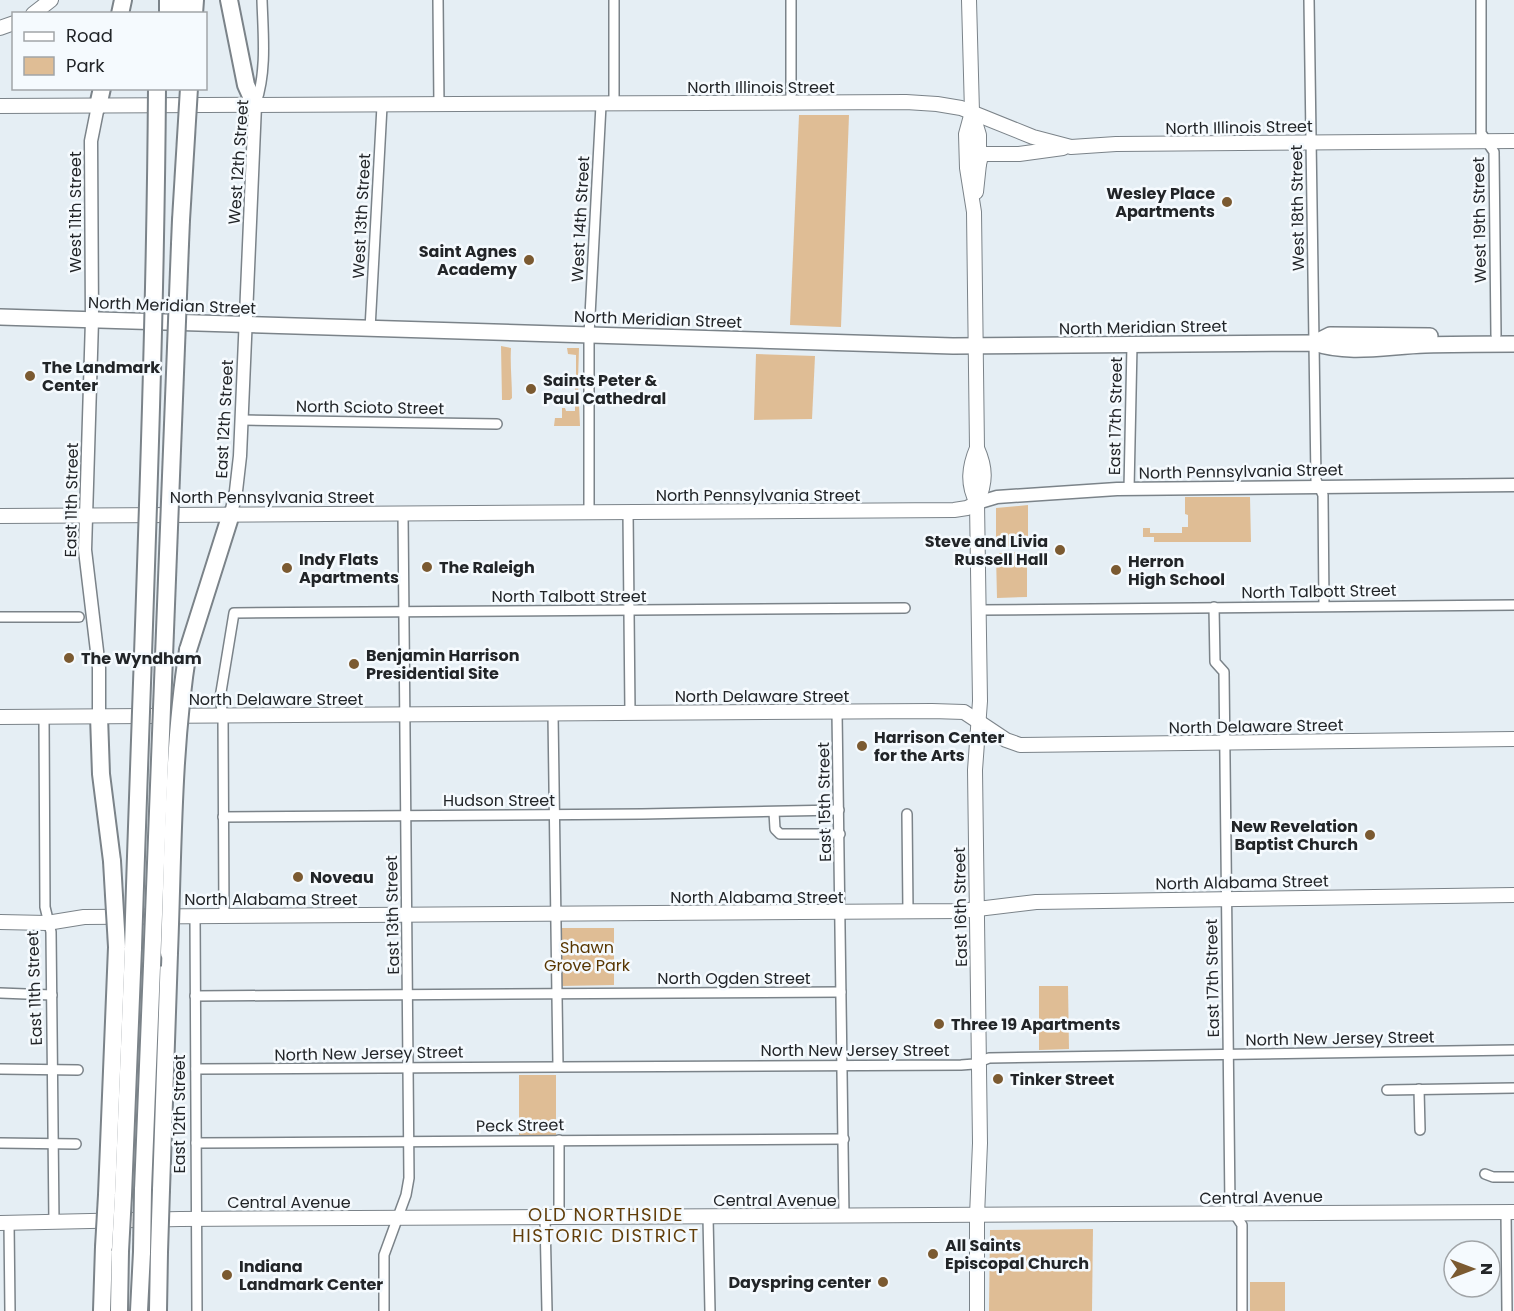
<svg xmlns="http://www.w3.org/2000/svg" width="1514" height="1311" viewBox="0 0 1514 1311" font-family="Poppins,sans-serif">
<style>
.green{fill:#dfbd95}
.lines{fill:none;stroke-linecap:round;stroke-linejoin:round}
.minor-casing{stroke:#7b8389;stroke-width:12}
.tertiary-casing{stroke:#7b8389;stroke-width:15}
.secondary-casing{stroke:#7b8389;stroke-width:16}
.primary-casing{stroke:#7b8389;stroke-width:18}
.motorway-casing{stroke:#7b8389;stroke-width:20}
.minor{stroke:#fff;stroke-width:9}
.tertiary{stroke:#fff;stroke-width:12}
.secondary{stroke:#fff;stroke-width:14}
.primary{stroke:#fff;stroke-width:15}
.motorway{stroke:#fff;stroke-width:16}
.motorway-bridge-casing{stroke:#7b8389;stroke-width:20;stroke-linecap:butt}
.motorway-bridge{stroke:#fff;stroke-width:16}
.poi-dot{fill:#7b5a31;stroke:#f5fafe;stroke-width:2}
.labels{text-anchor:middle;stroke-width:5;stroke-linejoin:round;paint-order:stroke}
.street-label{font-size:16px;fill:#222528;stroke:#f5fafe}
.poi-label{font-size:16px;font-weight:bold;fill:#222528;stroke:#f5fafe;text-anchor:start}
.park-label{font-size:16px;fill:#583600;stroke:#f5fafe}
.neighbourhood-label{font-size:18px;letter-spacing:1.5px;fill:#613d09;stroke:#f5fafe}
</style>
<rect width="100%" height="100%" fill="#e5eef4"/>
<g class="green">
<polygon points="799,115 849,115 841,327 790,325"/>
<path d="M501,346L511,348C510,365 512,381 512,398L510,400H502Z"/>
<polygon points="567,348 579,348 578,380 576,379 576,355 568,354"/>
<polygon points="756,354 815,356 812,419 754,420"/>
<polygon points="578,383 580,426 554,426 555,418 562,418 562,408 565,408 566,411 575,411 575,384"/>
<polygon points="1185,497 1250,497 1251,542 1154,542 1154,537 1143,537 1143,528 1150,528 1150,533 1182,533 1182,527 1188,527 1188,515 1185,514"/>
<polygon points="1028,505 1028,546 998,547 998,543 996,543 996,508"/>
<polygon points="1027,552 1027,597 997,598 996,555 999,555 999,553"/>
<polygon points="560,928 614,928 614,985 561,986"/>
<polygon points="1039,986 1068,986 1069,1049 1039,1050"/>
<rect x="519" y="1075" width="37" height="60"/>
<polygon points="1093,1229 1092,1311 989,1311 990,1230"/>
<rect x="1250" y="1282" width="35" height="29"/>
</g>
<g class="lines">
<defs>
<g id="minor">
<polyline points="438,0 439,106"/>
<polyline points="614,0 614,105"/>
<polyline points="791,0 791,103"/>
<polyline points="1309,0 1316,480 1323,495 1324,606"/>
<polyline points="1481,0 1481,133 1494,152 1496,335"/>
<path d="M256,103C267,71 263,33 262,0"/>
<polyline points="370,329 382,106"/>
<polyline points="242,420 497,424"/>
<polyline points="1129,489 1132,345"/>
<polyline points="589,512 589,335 601,105"/>
<polyline points="628,512 630,713"/>
<polyline points="1214,607 1215,662 1224,672 1230,1207 1242,1225 1242,1311"/>
<polyline points="979,610 1514,605"/>
<polyline points="0,617 79,617"/>
<polyline points="837,712 844,1216"/>
<polyline points="553,714 558,1066"/>
<polyline points="44,717 45,907 51,932 54,1223"/>
<polyline points="774,812 775,829 780,834 840,834"/>
<polyline points="907,814 908,912"/>
<polyline points="223,817 642,814 839,810"/>
<polyline points="195,916 197,1311"/>
<polyline points="224,916 223,716 220,698 234,613 905,608"/>
<polyline points="0,993 52,995"/>
<polyline points="195,996 841,992"/>
<polyline points="0,1069 78,1070"/>
<polyline points="196,1069 961,1065 974,1064 989,1058 1514,1050"/>
<polyline points="1419,1089 1420,1130"/>
<polyline points="1387,1090 1514,1088"/>
<polyline points="559,1140 559,1218"/>
<polyline points="0,1143 76,1144"/>
<polyline points="196,1143 844,1139"/>
<polyline points="1485,1174 1493,1177 1514,1177"/>
<polyline points="1506,1212 1507,1311"/>
<polyline points="708,1217 710,1311"/>
<polyline points="545,1218 547,1311"/>
<polyline points="9,1223 10,1311"/>
<polyline points="384,1311 384,1255 406,1195 409,1178 403,513"/>
</g>
<g id="tertiary">
<polyline points="98,106 91,141 92,320 85,550 99,668 99,716"/>
<polyline points="977,503 997,497 1117,489 1514,485"/>
<polyline points="231,514 236,491 240,456 255,105"/>
</g>
<g id="secondary">
<polyline points="969,0 972,112 979,135 979,164 976,192"/>
<polyline points="33,14 51,0"/>
<polyline points="0,28 14,23"/>
<polyline points="0,106 906,102 937,104 961,108 1033,137 1071,147 1116,144 1514,141"/>
<path d="M972,112L966,134L967,168L974,212L977,448C986,468 986,482 977,503L980,701L975,770L980,1143L977,1216V1311"/>
<polyline points="979,164 981,156 985,154 1019,154 1063,148"/>
<path d="M977,448C969,467 967,484 977,503"/>
<polyline points="0,516 954,510 967,508 977,503"/>
<polyline points="0,717 932,711 964,712 1006,740 1020,745 1514,739"/>
<polyline points="0,922 47,923 84,917 961,911 1036,902 1514,895"/>
<polyline points="0,1223 180,1219 1514,1212"/>
</g>
<g id="primary">
<path d="M0,317L953,346L1314,343C1349,355 1389,346 1425,345C1455,344 1484,344 1514,344"/>
<polyline points="1314,343 1330,335 1430,336"/>
</g>
<g id="motorway">
<polyline points="229,0 246,85 255,105"/>
<polyline points="120,14 123,0"/>
<polyline points="168,14 168,0"/>
<polyline points="180,14 181,0"/>
<polyline points="194,14 195,0"/>
<polyline points="98,106 102,88"/>
<polyline points="180,244 181,220"/>
<polyline points="188,650 231,514"/>
<polyline points="99,716 101,774 112,861"/>
<polyline points="143,1190 152,966"/>
<polyline points="161,1190 169,953"/>
<polyline points="107,1195 117,947"/>
<polyline points="123,1195 133,948"/>
<polyline points="102,1311 104,1247"/>
<polyline points="119,1311 120,1251"/>
<polyline points="139,1311 142,1252"/>
<polyline points="158,1311 159,1252"/>
</g>
</defs>
<use href="#minor" class="minor-casing"/>
<use href="#tertiary" class="tertiary-casing"/>
<use href="#secondary" class="secondary-casing"/>
<use href="#primary" class="primary-casing"/>
<use href="#motorway" class="motorway-casing"/>
<use href="#minor" class="minor"/>
<use href="#tertiary" class="tertiary"/>
<use href="#secondary" class="secondary"/>
<use href="#primary" class="primary"/>
<use href="#motorway" class="motorway"/>
<defs>
<g id="motorway-bridge">
<polyline points="181,220 189,88"/>
<polyline points="112,861 117,947"/>
<path d="M133,948C142,661 155,375 157,88"/>
<path d="M169,953C173,852 172,749 188,650"/>
<polyline points="152,966 180,244"/>
<polyline points="104,1247 107,1195"/>
<polyline points="120,1251 123,1195"/>
<polyline points="142,1252 143,1190"/>
<polyline points="159,1252 161,1190"/>
</g>
</defs>
<use href="#motorway-bridge" class="motorway-bridge-casing"/>
<use href="#motorway-bridge" class="motorway-bridge"/>
</g>
<g class="poi-dot">
<circle cx="1227" cy="202" r="6"/>
<circle cx="529" cy="260" r="6"/>
<circle cx="30" cy="376" r="6"/>
<circle cx="531" cy="389" r="6"/>
<circle cx="1060" cy="550" r="6"/>
<circle cx="427" cy="567" r="6"/>
<circle cx="287" cy="568" r="6"/>
<circle cx="1116" cy="570" r="6"/>
<circle cx="69" cy="658" r="6"/>
<circle cx="354" cy="664" r="6"/>
<circle cx="862" cy="746" r="6"/>
<circle cx="1370" cy="835" r="6"/>
<circle cx="298" cy="877" r="6"/>
<circle cx="939" cy="1024" r="6"/>
<circle cx="998" cy="1079" r="6"/>
<circle cx="933" cy="1254" r="6"/>
<circle cx="227" cy="1275" r="6"/>
<circle cx="883" cy="1282" r="6"/>
</g>
<g class="labels">
<g class="street-label">
<text x="761" y="93">North Illinois Street</text>
<text transform="translate(1239 127) rotate(-1)" y="6">North Illinois Street</text>
<text transform="translate(238 162) rotate(-86)" y="6">West 12th Street</text>
<text transform="translate(1297 208) rotate(-91)" y="6">West 18th Street</text>
<text transform="translate(75 212) rotate(-90)" y="6">West 11th Street</text>
<text transform="translate(361 216) rotate(-87)" y="6">West 13th Street</text>
<text transform="translate(580 219) rotate(-87)" y="6">West 14th Street</text>
<text transform="translate(1479 220) rotate(-91)" y="6">West 19th Street</text>
<text transform="translate(172 305) rotate(2)" y="6">North Meridian Street</text>
<text transform="translate(658 319) rotate(2)" y="6">North Meridian Street</text>
<text transform="translate(1143 327) rotate(-1)" y="6">North Meridian Street</text>
<text transform="translate(370 407) rotate(1)" y="6">North Scioto Street</text>
<text transform="translate(1115 416) rotate(-89)" y="6">East 17th Street</text>
<text transform="translate(224 419) rotate(-87)" y="6">East 12th Street</text>
<text transform="translate(1241 471) rotate(-1)" y="6">North Pennsylvania Street</text>
<text x="758" y="501">North Pennsylvania Street</text>
<text x="272" y="503">North Pennsylvania Street</text>
<text transform="translate(71 500) rotate(-89)" y="6">East 11th Street</text>
<text transform="translate(1319 591) rotate(-1)" y="6">North Talbott Street</text>
<text x="569" y="602">North Talbott Street</text>
<text x="762" y="702">North Delaware Street</text>
<text x="276" y="705">North Delaware Street</text>
<text transform="translate(1256 726) rotate(-1)" y="6">North Delaware Street</text>
<text x="499" y="806">Hudson Street</text>
<text transform="translate(824 802) rotate(-91)" y="6">East 15th Street</text>
<text transform="translate(1242 882) rotate(-1)" y="6">North Alabama Street</text>
<text x="757" y="903">North Alabama Street</text>
<text x="271" y="905">North Alabama Street</text>
<text transform="translate(960 907) rotate(-91)" y="6">East 16th Street</text>
<text transform="translate(392 915) rotate(-91)" y="6">East 13th Street</text>
<text x="734" y="984">North Ogden Street</text>
<text transform="translate(1212 978) rotate(-91)" y="6">East 17th Street</text>
<text transform="translate(34 988) rotate(-92)" y="6">East 11th Street</text>
<text transform="translate(1340 1038) rotate(-1)" y="6">North New Jersey Street</text>
<text x="855" y="1056">North New Jersey Street</text>
<text transform="translate(369 1053) rotate(-1)" y="6">North New Jersey Street</text>
<text transform="translate(179 1114) rotate(-90)" y="6">East 12th Street</text>
<text transform="translate(520 1125) rotate(-1)" y="6">Peck Street</text>
<text transform="translate(1261 1197) rotate(-1)" y="6">Central Avenue</text>
<text x="775" y="1206">Central Avenue</text>
<text x="289" y="1208">Central Avenue</text>
</g>
<g class="poi-label">
<text x="1215" y="199" text-anchor="end">Wesley Place<tspan x="1215" dy="18">Apartments</tspan></text>
<text x="517" y="257" text-anchor="end">Saint Agnes<tspan x="517" dy="18">Academy</tspan></text>
<text x="42" y="373">The Landmark<tspan x="42" dy="18">Center</tspan></text>
<text x="543" y="386">Saints Peter &amp;<tspan x="543" dy="18">Paul Cathedral</tspan></text>
<text x="1048" y="547" text-anchor="end">Steve and Livia<tspan x="1048" dy="18">Russell Hall</tspan></text>
<text x="299" y="565">Indy Flats<tspan x="299" dy="18">Apartments</tspan></text>
<text x="1128" y="567">Herron<tspan x="1128" dy="18">High School</tspan></text>
<text x="439" y="573">The Raleigh</text>
<text x="366" y="661">Benjamin Harrison<tspan x="366" dy="18">Presidential Site</tspan></text>
<text x="81" y="664">The Wyndham</text>
<text x="874" y="743">Harrison Center<tspan x="874" dy="18">for the Arts</tspan></text>
<text x="1358" y="832" text-anchor="end">New Revelation<tspan x="1358" dy="18">Baptist Church</tspan></text>
<text x="310" y="883">Noveau</text>
<text x="951" y="1030">Three 19 Apartments</text>
<text x="1010" y="1085">Tinker Street</text>
<text x="945" y="1251">All Saints<tspan x="945" dy="18">Episcopal Church</tspan></text>
<text x="239" y="1272">Indiana<tspan x="239" dy="18">Landmark Center</tspan></text>
<text x="871" y="1288" text-anchor="end">Dayspring center</text>
</g>
<g class="park-label">
<text x="587" y="953">Shawn<tspan x="587" dy="18">Grove Park</tspan></text>
</g>
<g class="neighbourhood-label">
<text x="606" y="1221">OLD NORTHSIDE<tspan x="606" dy="21">HISTORIC DISTRICT</tspan></text>
</g>
</g>
<rect x="12" y="12" width="195" height="78" fill="#f5fafe" stroke="#a1a5a8" stroke-width="1.5"/>
<rect x="24" y="32" width="30" height="9" fill="#ffffff" stroke="#a1a5a8" stroke-width="1.5"/>
<text x="66" y="42" font-size="18" fill="#222528">Road</text>
<rect x="24" y="57" width="30" height="18" fill="#dfbd95" stroke="#a1a5a8" stroke-width="1.5"/>
<text x="66" y="72" font-size="18" fill="#222528">Park</text>
<g transform="translate(1472 1269) rotate(90)"><circle r="28" fill="#f5fafe" stroke="#a1a5a8" stroke-width="1.5"/>
<path d="M0-4.5L10 22L0 15L-10 22Z" fill="#7b5a31"/>
<text y="-9" font-size="16" font-weight="bold" text-anchor="middle" fill="#222528">N</text>
</g>
</svg>
